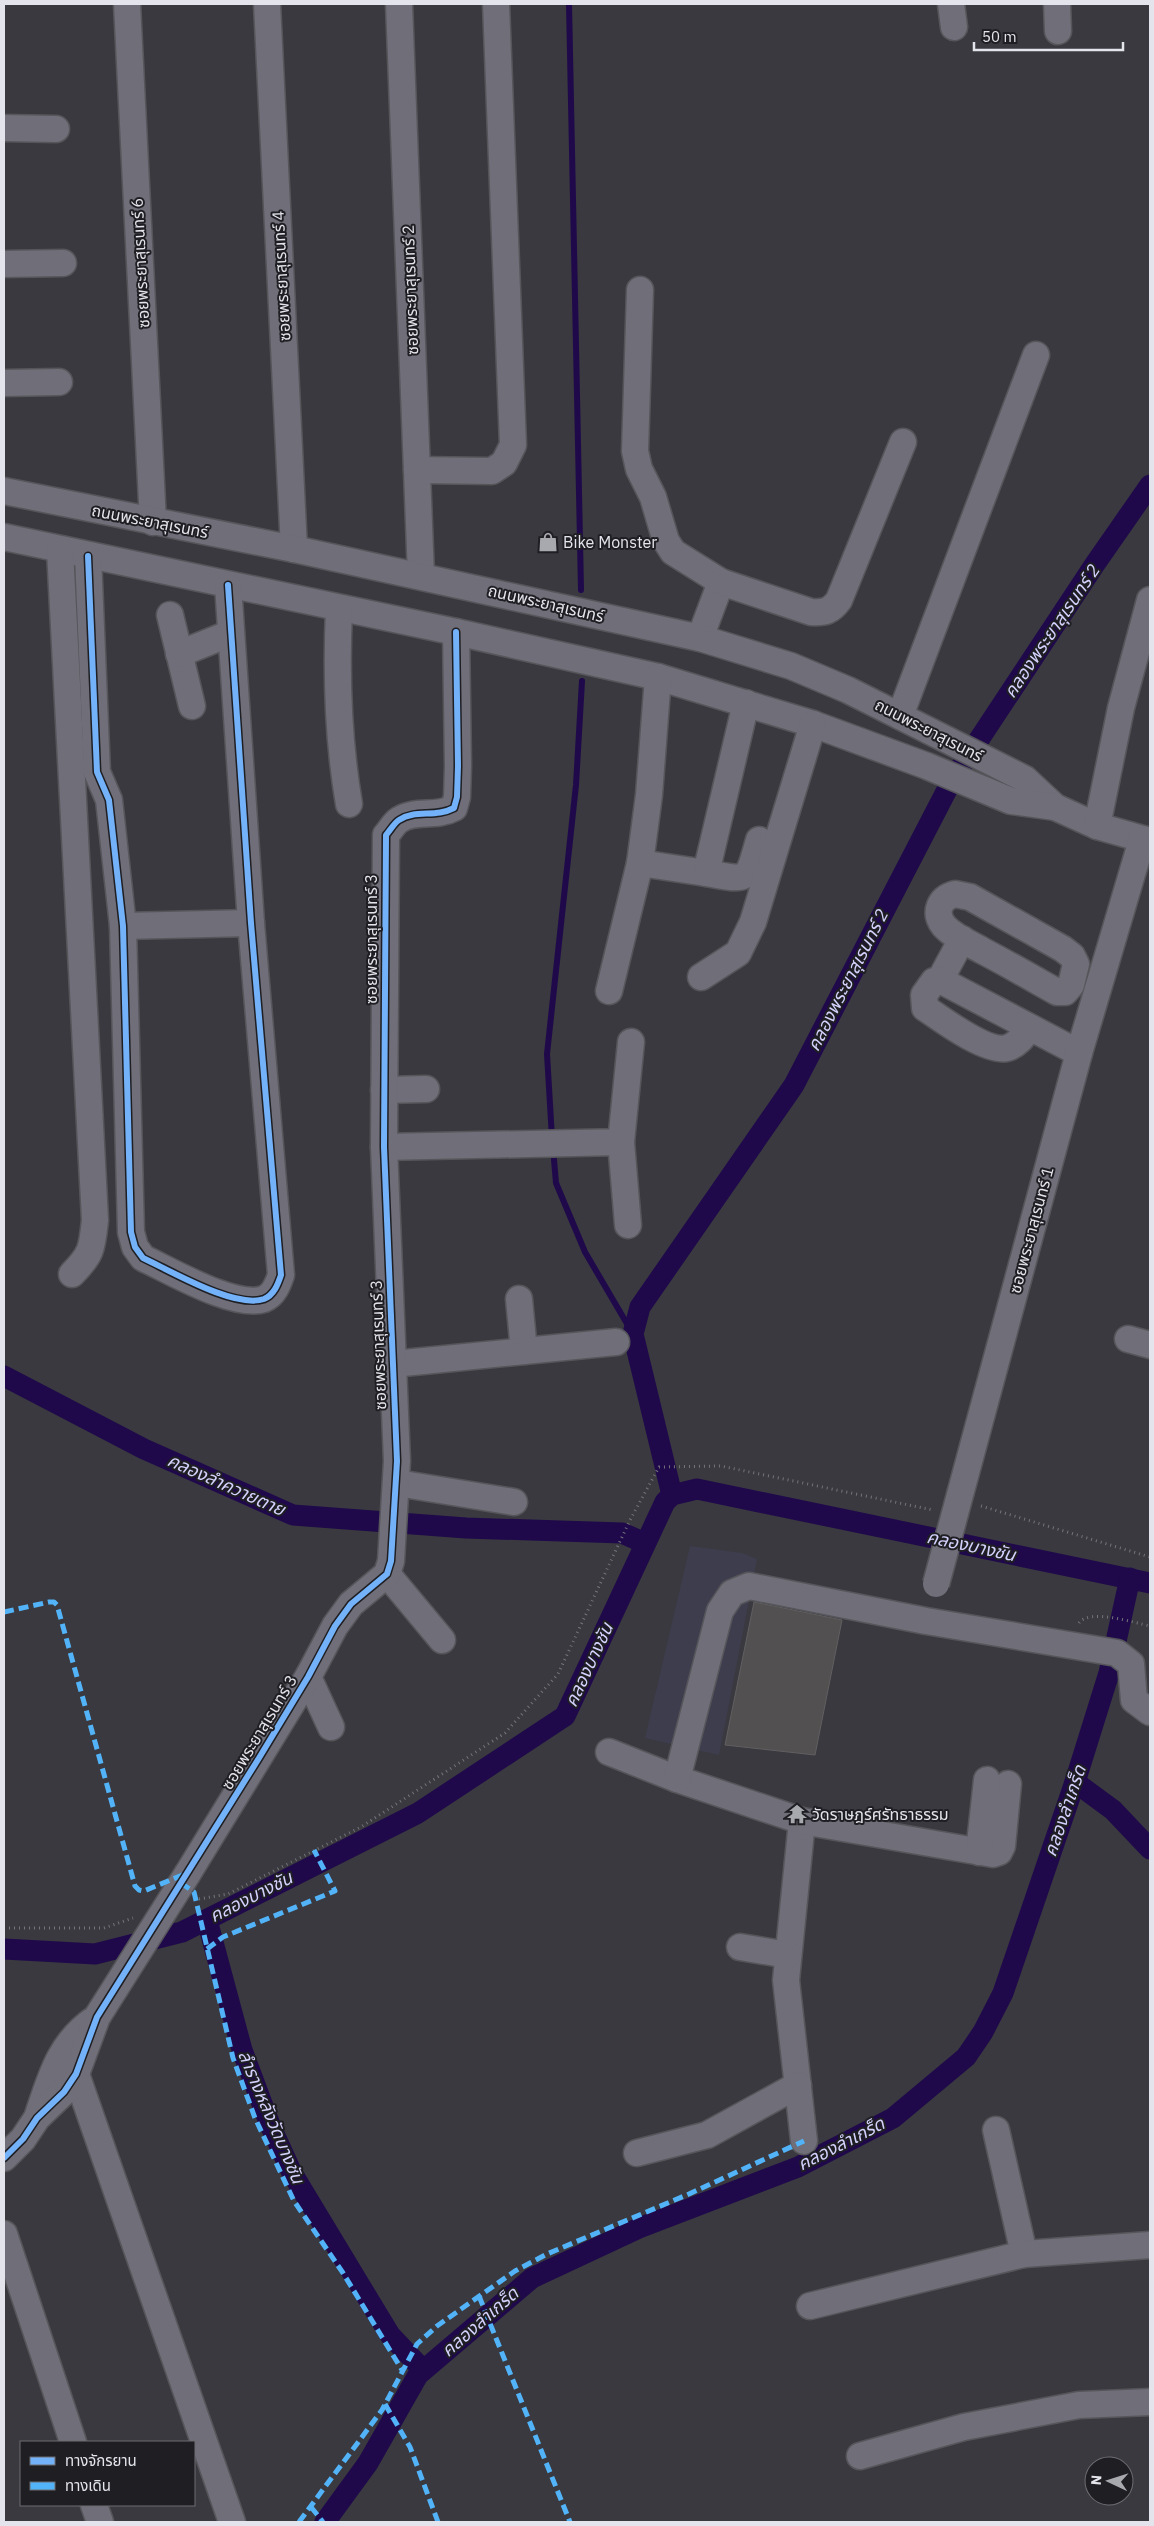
<svg xmlns="http://www.w3.org/2000/svg" width="1154" height="2526" viewBox="0 0 1154 2526" font-family="'IBM Plex Sans','Noto Sans Thai',sans-serif">
<style>
.built{fill:#3e3d4e}
.lines{fill:none;stroke-linecap:round;stroke-linejoin:round}
.stream{stroke:#1f094b;stroke-width:6}
.canal{stroke:#1f094b;stroke-width:21}
.building{fill:#525051;stroke:#625f60}
.minor-casing{stroke:#55555a;stroke-width:29}
.path{stroke:#74747b;stroke-width:3;stroke-dasharray:1 4;stroke-linecap:butt}
.minor{stroke:#6f6e79;stroke-width:26}
.minor-bridge-casing{stroke:#55555a;stroke-width:29;stroke-linecap:butt}
.minor-bridge{stroke:#6f6e79;stroke-width:26}
.quiet{stroke:#52b3f8;stroke-width:5;stroke-dasharray:10 5;stroke-linecap:butt}
.cycleway-casing{stroke:#1e1e23;stroke-width:9}
.cycleway{stroke:#73b2f8;stroke-width:6}
.labels{text-anchor:middle;stroke-width:4;stroke-linejoin:round;paint-order:stroke}
.street-label{font-size:16px;fill:#e4e4ec;stroke:#1e1e23}
.poi-label{font-size:16px;fill:#e4e4ec;stroke:#1e1e23;text-anchor:start}
.water-label{font-size:18px;font-style:italic;fill:#d4d2fd;stroke:#1e1e23}
</style>
<rect width="100%" height="100%" fill="#39393f"/>
<polygon class="built" points="690,1546 742,1553 757,1559 719,1755 645,1738"/>
<g class="lines">
<g class="stream">
<polyline points="569,4 581,590"/>
<polyline points="552,1138 547,1054 576,785 582,681"/>
<polyline points="553,1148 556,1183 585,1252 633,1334"/>
</g>
<g class="canal">
<polyline points="4,1376 144,1449 293,1515 466,1528 622,1533 645,1543"/>
<polyline points="672,1495 633,1334 640,1307 794,1085 951,782 1095,564 1150,485"/>
<polyline points="1075,1782 1113,1810 1150,1849"/>
<polyline points="207,1920 242,2050 270,2125 292,2173 390,2335 423,2370"/>
<polyline points="4,1949 95,1954 182,1932 418,1813 565,1716 665,1502 672,1495 697,1489 1150,1583"/>
<polyline points="325,2522 368,2463 418,2375 532,2278 639,2228 798,2167 893,2118 966,2057 983,2032 1003,1993 1075,1782 1109,1673 1130,1578"/>
</g>
</g>
<polygon class="building" points="754,1602 842,1620 815,1755 725,1745"/>
<g class="lines">
<defs>
<g id="minor">
<polyline points="127,4 153,522"/>
<polyline points="267,4 294,549"/>
<polyline points="399,4 421,576"/>
<polyline points="951,4 954,27"/>
<polyline points="1057,4 1058,31"/>
<polyline points="4,128 56,129"/>
<polyline points="4,264 63,263"/>
<polyline points="640,290 635,451 639,469 653,497 666,541 673,552 721,582 700,638"/>
<polyline points="4,383 59,382"/>
<polyline points="417,470 492,471 504,463 513,445 496,4"/>
<polyline points="4,491 294,549 700,638 791,666 848,690 1025,779 1055,807"/>
<polyline points="4,537 456,632 658,677 813,724 927,766 1011,801 1055,807 1097,826 1150,841"/>
<path d="M60,550L95,1220C92,1248 92,1254 72,1274"/>
<path d="M88,556L97,772L109,800L123,926L131,1232L135,1247L143,1258C171,1271 235,1309 264,1299C274,1295 278,1284 281,1275L251,923L228,585"/>
<path d="M721,582L811,612C825,613 831,611 839,600L903,442"/>
<path d="M339,609C336,674 338,740 349,804"/>
<polyline points="170,615 192,706"/>
<polyline points="179,654 231,633"/>
<polyline points="900,716 1036,355"/>
<polyline points="1097,826 1121,708 1150,600"/>
<polyline points="640,863 706,873 746,703"/>
<path d="M706,873C750,881 747,882 759,840"/>
<path d="M955,894L970,897L1063,949L1072,956L1076,964L1071,985L1065,992H1057C1032,978 1008,964 983,951C971,944 954,937 944,926C933,912 940,898 955,894Z"/>
<polyline points="123,926 251,923"/>
<polyline points="701,977 738,953 753,922 813,724"/>
<polyline points="940,980 962,939"/>
<polyline points="609,991 640,863 649,795 658,677"/>
<path d="M1030,1027C1024,1035 1018,1045 1007,1048C987,1053 941,1019 925,1008L924,995L934,981L940,980L1079,1053"/>
<polyline points="384,1090 426,1089"/>
<polyline points="621,1142 628,1225"/>
<polyline points="384,1147 621,1142 631,1042"/>
<polyline points="519,1299 524,1351"/>
<polyline points="1128,1339 1150,1345"/>
<polyline points="393,1364 616,1342"/>
<polyline points="397,1483 514,1502"/>
<polyline points="961,1491 1079,1053 1142,840"/>
<polyline points="387,1574 442,1640"/>
<polyline points="308,1677 331,1727"/>
<polyline points="609,1752 677,1779 802,1821 786,1980 804,2141"/>
<polyline points="677,1779 720,1611 732,1593 749,1586 926,1621 1117,1653 1131,1664 1134,1700 1150,1712"/>
<polyline points="802,1821 993,1854 999,1852 1002,1846 1008,1784"/>
<polyline points="979,1852 987,1780"/>
<path d="M188,1873L308,1677L335,1626L351,1604L387,1574L391,1561L397,1461L384,1147L386,835C390,831 394,823 399,820C416,809 435,818 454,808L457,797L458,766L456,632"/>
<polyline points="740,1947 788,1955"/>
<polyline points="76,2074 232,2522"/>
<path d="M38,2115C51,2076 60,2042 96,2018"/>
<polyline points="996,2130 1024,2254"/>
<polyline points="637,2153 707,2135 798,2085"/>
<polyline points="4,2158 23,2139 37,2118 64,2092 76,2074 97,2017"/>
<polyline points="4,2234 73,2442"/>
<polyline points="810,2306 1024,2254 1150,2245"/>
<polyline points="860,2456 964,2427 1079,2405 1150,2402"/>
<polyline points="94,2505 100,2522"/>
</g>
</defs>
<use href="#minor" class="minor-casing"/>
<g class="path">
<polyline points="981,1506 1150,1557"/>
<path d="M1079,1623C1089,1608 1135,1623 1150,1626"/>
<polyline points="199,1899 228,1894 361,1827 505,1733 558,1674 630,1520 659,1467 721,1466 933,1510"/>
<polyline points="4,1928 104,1928 133,1918"/>
</g>
<use href="#minor" class="minor"/>
<defs>
<g id="minor-bridge">
<polyline points="936,1584 961,1491"/>
<polyline points="97,2017 188,1873"/>
</g>
</defs>
<use href="#minor-bridge" class="minor-bridge-casing"/>
<use href="#minor-bridge" class="minor-bridge"/>
<g class="quiet">
<polyline points="4,1612 49,1602 54,1602 57,1605 135,1886 139,1890 144,1891 185,1874"/>
<polyline points="181,1883 194,1892 233,2058 255,2118 294,2201 343,2273 402,2370"/>
<polyline points="207,1949 223,1937 335,1891 314,1850"/>
<polyline points="479,2296 570,2522"/>
<polyline points="385,2404 410,2447 438,2522"/>
<polyline points="311,2507 323,2522"/>
<polyline points="299,2522 382,2410 417,2344 437,2326 515,2271 547,2254 689,2194 804,2141"/>
</g>
<defs>
<g id="cycleway">
<path d="M88,556L97,772L109,800L123,926L131,1232L135,1247L143,1258C171,1271 235,1309 264,1299C274,1295 278,1284 281,1275L251,923L228,585"/>
<path d="M4,2158L23,2139L37,2118L64,2092L76,2074L97,2017L259,1758L308,1677L335,1626L351,1604L387,1574L391,1561L397,1461L384,1147L386,835C390,831 394,823 399,820C416,809 435,818 454,808L457,797L458,766L456,632"/>
</g>
</defs>
<use href="#cycleway" class="cycleway-casing"/>
<use href="#cycleway" class="cycleway"/>
</g>
<defs>
<symbol id="shop-bare" viewBox="-9 -9 18 18"><path d="M-5-2.5h2.3a2.7 3.5 0 0 1 5.4 0H5L5.5 6h-11ZM-1.5-2.5h3a1.5 2.3 0 0 0-3 0Z" fill="#a8a8af" stroke="#1e1e23" stroke-width="2.5" paint-order="stroke"/></symbol>
<symbol id="temple-bare" viewBox="-9 -9 18 18"><path d="M0-6L5-2H3V0L6.5 2.5H4V6H1.5V3h-3V6H-4V2.5H-6.5L-3 0V-2H-5Z" fill="#a8a8af" stroke="#1e1e23" stroke-width="2.5" paint-order="stroke"/></symbol>
</defs>
<g fill-rule="evenodd">
<use href="#shop-bare" x="534" y="528" width="28" height="28"/>
<use href="#temple-bare" x="783" y="1800" width="28" height="28"/>
</g>
<g class="labels">
<g class="street-label">
<text transform="translate(140 263) rotate(-93)" y="6">ซอยพระยาสุเรนทร์ 6</text>
<text transform="translate(281 276) rotate(-93)" y="6">ซอยพระยาสุเรนทร์ 4</text>
<text transform="translate(410 290) rotate(-92)" y="6">ซอยพระยาสุเรนทร์ 2</text>
<text transform="translate(150 521) rotate(11)" y="6">ถนนพระยาสุเรนทร์</text>
<text transform="translate(546 603) rotate(13)" y="6">ถนนพระยาสุเรนทร์</text>
<text transform="translate(929 730) rotate(27)" y="6">ถนนพระยาสุเรนทร์</text>
<text transform="translate(371 939) rotate(-90)" y="6">ซอยพระยาสุเรนทร์ 3</text>
<text transform="translate(1031 1230) rotate(-75)" y="6">ซอยพระยาสุเรนทร์ 1</text>
<text transform="translate(378 1345) rotate(-92)" y="6">ซอยพระยาสุเรนทร์ 3</text>
<text transform="translate(259 1732) rotate(-59)" y="6">ซอยพระยาสุเรนทร์ 3</text>
</g>
<g class="poi-label">
<text x="563" y="548">Bike Monster</text>
<text x="812" y="1820">วัดราษฎร์ศรัทธาธรรม</text>
</g>
<g class="water-label">
<text transform="translate(1052 631) rotate(-56)" y="6">คลองพระยาสุเรนทร์ 2</text>
<text transform="translate(848 980) rotate(-63)" y="6">คลองพระยาสุเรนทร์ 2</text>
<text transform="translate(226 1485) rotate(24)" y="6">คลองลำควายตาย</text>
<text transform="translate(971 1546) rotate(12)" y="6">คลองบางชัน</text>
<text transform="translate(589 1665) rotate(-65)" y="6">คลองบางชัน</text>
<text transform="translate(1065 1811) rotate(-71)" y="6">คลองลำเกร็ด</text>
<text transform="translate(251 1897) rotate(-27)" y="6">คลองบางชัน</text>
<text transform="translate(271 2117) rotate(67)" y="6">ลำรางหลังวัดบางชัน</text>
<text transform="translate(841 2144) rotate(-27)" y="6">คลองลำเกร็ด</text>
<text transform="translate(480 2322) rotate(-41)" y="6">คลองลำเกร็ด</text>
</g>
</g>
<rect width="1154" height="2526" fill="none" stroke="#e4e4ec" stroke-width="10"/>
<rect x="20" y="2441" width="175" height="65" fill="#1e1e23" stroke="#6d6d73"/>
<rect x="30" y="2457" width="25" height="8" fill="#73b2f8" stroke="#6d6d73"/>
<text x="65" y="2466" font-size="15" fill="#e4e4ec">ทางจักรยาน</text>
<rect x="30" y="2482" width="25" height="8" fill="#52b3f8" stroke="#6d6d73"/>
<text x="65" y="2491" font-size="15" fill="#e4e4ec">ทางเดิน</text>
<g transform="translate(1109 2481) rotate(274)"><circle r="24" fill="#1e1e23" stroke="#6d6d73"/>
<path d="M0-4L9 19L0 12L-9 19Z" fill="#a8a8af"/>
<text y="-8" font-size="14" font-weight="bold" text-anchor="middle" fill="#e4e4ec">N</text>
</g>
<path d="M974 42v8h149v-8" fill="none" stroke="#e4e4ec" stroke-width="2.5"/>
<text x="982" y="42" font-size="15" fill="#e4e4ec" stroke="#1e1e23" stroke-width="4" paint-order="stroke">50 m</text>
</svg>
